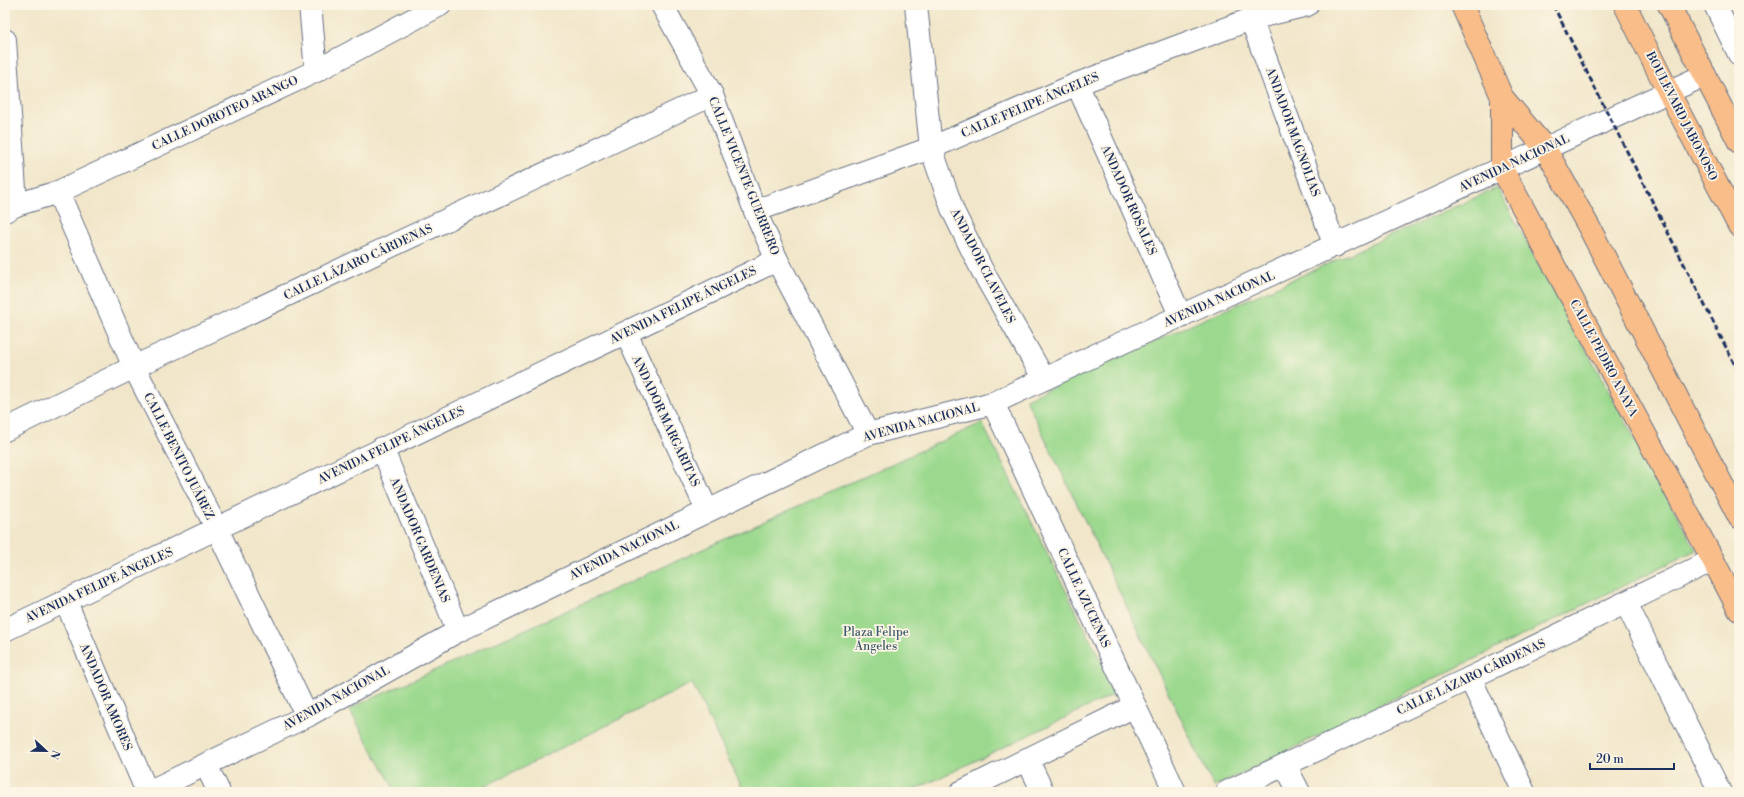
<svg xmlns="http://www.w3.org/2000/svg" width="1744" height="797" viewBox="0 0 1744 797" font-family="'Libre Bodoni',serif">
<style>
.green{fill:#9cd98e;stroke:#5c8476}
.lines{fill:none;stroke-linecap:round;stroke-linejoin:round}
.minor-casing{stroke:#666f83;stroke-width:24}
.major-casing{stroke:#666f83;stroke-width:24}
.minor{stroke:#fff;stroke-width:22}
.major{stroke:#f8bd89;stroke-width:22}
.rail{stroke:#1b2f5e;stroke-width:3;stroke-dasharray:6 3;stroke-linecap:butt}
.labels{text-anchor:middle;stroke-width:3.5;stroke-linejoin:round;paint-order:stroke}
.street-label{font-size:12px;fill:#1b2f5e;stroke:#fcf5e5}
.park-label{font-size:12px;fill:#3b5a6a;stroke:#fcf5e5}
</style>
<rect width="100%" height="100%" fill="#fcf5e5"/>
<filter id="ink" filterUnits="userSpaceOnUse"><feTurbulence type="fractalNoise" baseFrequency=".025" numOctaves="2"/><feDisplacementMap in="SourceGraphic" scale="8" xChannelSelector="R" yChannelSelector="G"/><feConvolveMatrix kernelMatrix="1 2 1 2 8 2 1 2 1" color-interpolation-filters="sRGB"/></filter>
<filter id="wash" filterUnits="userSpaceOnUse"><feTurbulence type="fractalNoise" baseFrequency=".012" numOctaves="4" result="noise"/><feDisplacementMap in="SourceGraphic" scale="16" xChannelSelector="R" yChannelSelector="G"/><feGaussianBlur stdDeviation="0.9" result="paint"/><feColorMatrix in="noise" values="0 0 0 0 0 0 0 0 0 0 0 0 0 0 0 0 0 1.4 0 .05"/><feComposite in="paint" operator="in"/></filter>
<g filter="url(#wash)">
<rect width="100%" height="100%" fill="#f1e6c9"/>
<g class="green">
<polygon points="1497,188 1696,550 1214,787 1026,399"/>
<polygon points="982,423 1117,693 910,792 744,792 692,683 473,792 396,792 349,709"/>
</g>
</g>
<g filter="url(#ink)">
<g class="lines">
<defs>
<g id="minor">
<polyline points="310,5 316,71"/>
<polyline points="662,5 712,95 755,211 777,260 868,434"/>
<polyline points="916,5 931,148 953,211 983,272 1044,379"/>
<polyline points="1715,5 1739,54"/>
<polyline points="1251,19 1335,246"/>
<polyline points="5,40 16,205"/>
<polyline points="1077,84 1181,317"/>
<polyline points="58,192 134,367 217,529 307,716"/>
<polyline points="5,211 16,205 58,192 316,71 440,5"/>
<polyline points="755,211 931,148 1077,84 1251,19 1307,5"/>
<polyline points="626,333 707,510"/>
<polyline points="993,403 1175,792"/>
<polyline points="5,430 134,367 712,95"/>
<polyline points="382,448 458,631"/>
<polyline points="66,602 147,792"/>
<polyline points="1626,603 1720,792"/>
<polyline points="5,630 777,260"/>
<polyline points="1470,678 1524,792"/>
<polyline points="1027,759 1043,792"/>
<polyline points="206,765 219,792"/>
<polyline points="1285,765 1299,792"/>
<polyline points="148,792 307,716 458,631 868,434 993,403 1102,352 1705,75"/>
<polyline points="961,792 1135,706"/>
<polyline points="1227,792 1470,678 1713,560"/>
</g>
<g id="major">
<polyline points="1462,5 1502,97 1545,148 1590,229 1739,517"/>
<polyline points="1625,5 1668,91 1739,226"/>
<polyline points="1669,5 1739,142"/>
<polyline points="1502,97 1502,169 1713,560 1739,610"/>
</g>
</defs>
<use href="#minor" class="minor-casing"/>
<use href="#major" class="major-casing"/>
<use href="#minor" class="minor"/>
<use href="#major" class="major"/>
<polyline class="rail" points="1553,5 1739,373"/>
</g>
</g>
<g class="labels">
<g class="street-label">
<text transform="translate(1030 105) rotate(-23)" y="4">CALLE FELIPE ÁNGELES</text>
<text transform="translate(225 113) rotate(-25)" y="4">CALLE DOROTEO ARANGO</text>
<text transform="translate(1682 116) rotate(63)" y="4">BOULEVARD JABONOSO</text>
<text transform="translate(1293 132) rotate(70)" y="4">ANDADOR MAGNOLIAS</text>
<text transform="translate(1514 163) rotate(-25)" y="4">AVENIDA NACIONAL</text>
<text transform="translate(744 176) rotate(68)" y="4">CALLE VICENTE GUERRERO</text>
<text transform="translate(1129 200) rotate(66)" y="4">ANDADOR ROSALES</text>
<text transform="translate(358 262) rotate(-25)" y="4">CALLE LÁZARO CÁRDENAS</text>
<text transform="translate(983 266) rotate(63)" y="4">ANDADOR CLAVELES</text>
<text transform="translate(1219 299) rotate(-24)" y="4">AVENIDA NACIONAL</text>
<text transform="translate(683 305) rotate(-26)" y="4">AVENIDA FELIPE ÁNGELES</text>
<text transform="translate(1604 358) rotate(62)" y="4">CALLE PEDRO ANAYA</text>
<text transform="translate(666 421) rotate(65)" y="4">ANDADOR MARGARITAS</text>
<text transform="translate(921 422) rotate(-15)" y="4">AVENIDA NACIONAL</text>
<text transform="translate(391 445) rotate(-26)" y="4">AVENIDA FELIPE ÁNGELES</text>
<text transform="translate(179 456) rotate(63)" y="4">CALLE BENITO JUÁREZ</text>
<text transform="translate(420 540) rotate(67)" y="4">ANDADOR GARDENIAS</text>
<text transform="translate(624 550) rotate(-26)" y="4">AVENIDA NACIONAL</text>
<text transform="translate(99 585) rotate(-25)" y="4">AVENIDA FELIPE ÁNGELES</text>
<text transform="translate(1084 598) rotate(65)" y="4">CALLE AZUCENAS</text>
<text transform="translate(1471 677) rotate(-25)" y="4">CALLE LÁZARO CÁRDENAS</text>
<text transform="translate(106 697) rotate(67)" y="4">ANDADOR AMORES</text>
<text transform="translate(336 698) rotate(-29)" y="4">AVENIDA NACIONAL</text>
</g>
<g class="park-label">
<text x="876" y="636">Plaza Felipe<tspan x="876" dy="14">Ángeles</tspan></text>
</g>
</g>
<rect width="1744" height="797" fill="none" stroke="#fcf5e5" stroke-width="20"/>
<g transform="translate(46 751) rotate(112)" stroke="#fcf5e5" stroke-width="3" paint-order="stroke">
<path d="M0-3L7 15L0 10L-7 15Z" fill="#1b2f5e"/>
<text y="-6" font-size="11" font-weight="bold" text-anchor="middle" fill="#1b2f5e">N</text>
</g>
<path d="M1590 763v6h84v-6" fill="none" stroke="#1b2f5e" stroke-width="2"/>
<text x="1596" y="763" font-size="12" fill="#1b2f5e" stroke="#fcf5e5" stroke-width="3" paint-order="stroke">20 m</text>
</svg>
